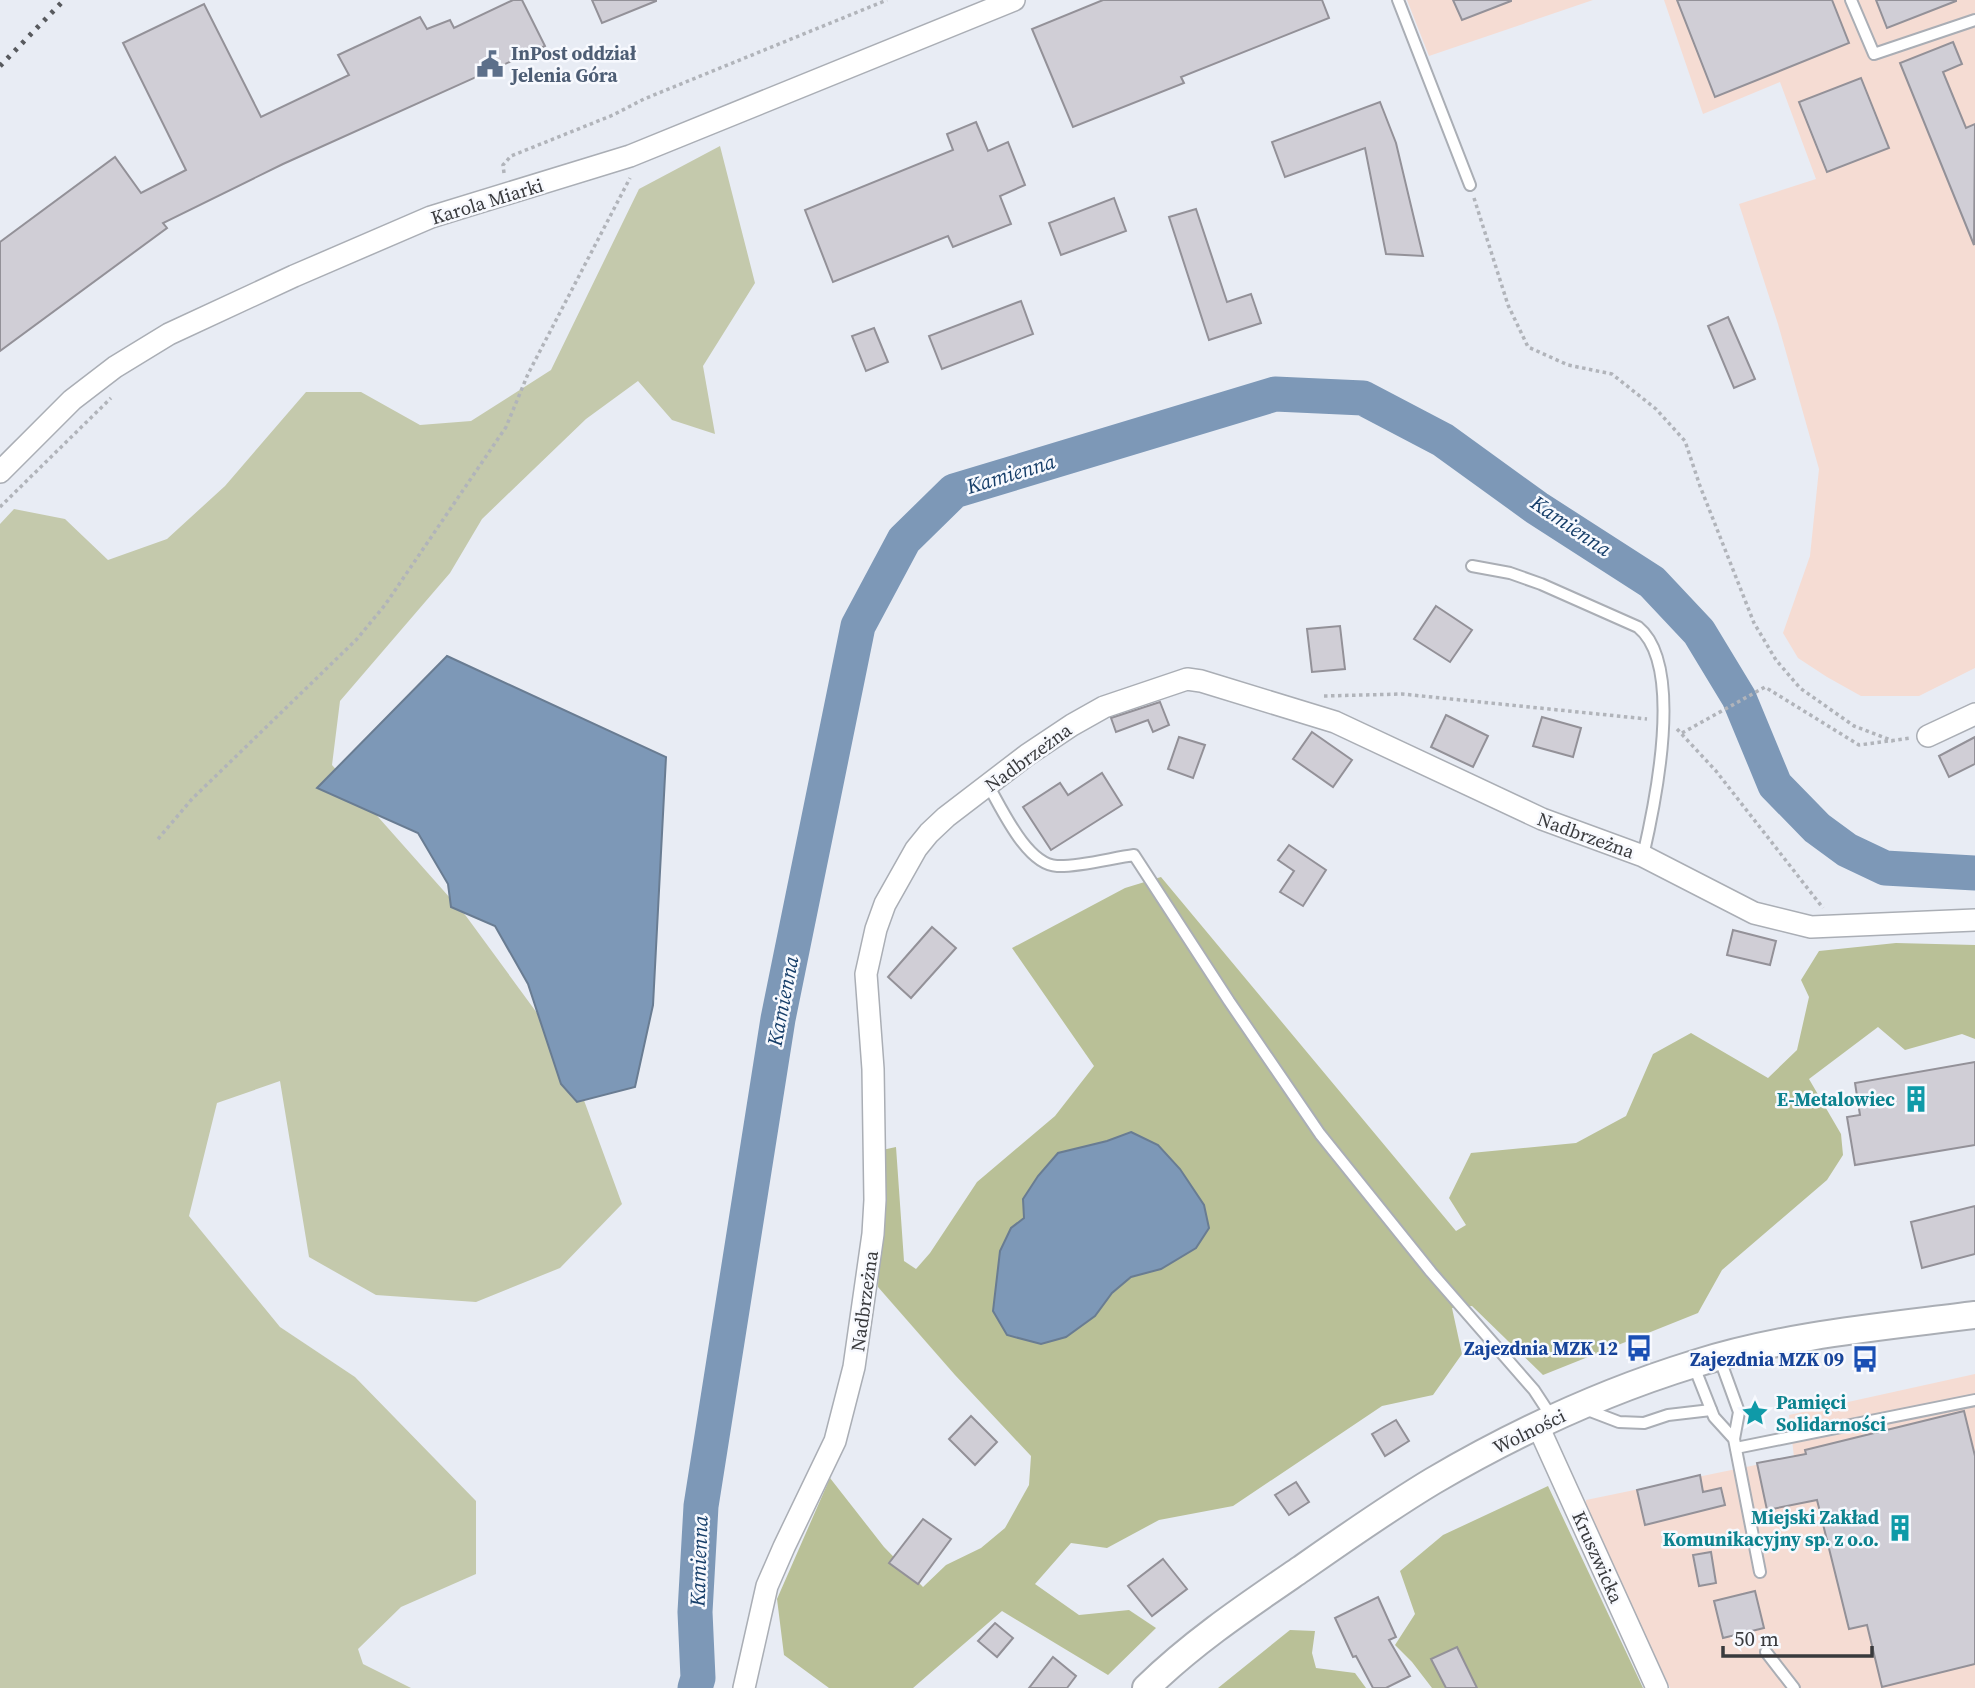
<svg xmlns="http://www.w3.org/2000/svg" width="1975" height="1688" viewBox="0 0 1975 1688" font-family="'Source Serif 4',serif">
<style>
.industrial{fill:#f5dcd3}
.green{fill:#c4c9ac}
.forest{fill:#b9c097}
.water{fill:#7d98b7;stroke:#697c92;stroke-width:2}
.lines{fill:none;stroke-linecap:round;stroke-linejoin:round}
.river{stroke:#7d98b7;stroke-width:35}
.building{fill:#d0ced6;stroke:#939198;stroke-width:2}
.service-casing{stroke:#aaaeb5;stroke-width:14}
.minor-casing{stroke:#aaaeb5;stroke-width:24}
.tertiary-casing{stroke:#aaaeb5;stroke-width:30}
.path{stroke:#b1b4ba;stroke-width:3.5;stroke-dasharray:3.5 3.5;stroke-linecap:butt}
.service{stroke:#fff;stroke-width:10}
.minor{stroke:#fff;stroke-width:21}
.tertiary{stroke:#fff;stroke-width:26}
.rail{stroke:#57595d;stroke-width:5;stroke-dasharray:3.5 7;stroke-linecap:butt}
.labels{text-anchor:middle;stroke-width:5;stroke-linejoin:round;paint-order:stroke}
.service-label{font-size:19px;font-weight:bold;fill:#4e5e75;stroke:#f7f9fe;text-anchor:start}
.street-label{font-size:19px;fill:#393a3d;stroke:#f7f9fe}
.culture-label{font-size:19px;font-weight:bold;fill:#0d838f;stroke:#f7f9fe;text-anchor:end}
.transit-label{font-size:19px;font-weight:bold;fill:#164399;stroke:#f7f9fe;text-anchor:end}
.water-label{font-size:21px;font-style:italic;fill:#163e69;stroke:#f7f9fe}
</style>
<rect width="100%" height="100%" fill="#e8ecf4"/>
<g class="industrial">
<polygon points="1407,0 1593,0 1429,56"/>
<polygon points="1664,0 1975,0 1975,668 1919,696 1861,696 1827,677 1798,658 1783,633 1810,556 1819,469 1778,324 1739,204 1816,179 1780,82 1703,114"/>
<polygon points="1975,1374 1975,1688 1670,1688 1586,1507 1586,1500 1794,1457 1789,1415"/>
</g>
<polygon class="green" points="720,146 755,283 703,366 715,434 672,420 638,381 586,419 482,519 450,573 340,701 332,765 466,916 567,1054 622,1204 560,1268 476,1302 376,1295 309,1257 280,1081 217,1103 189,1216 280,1327 355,1377 476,1501 476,1574 401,1607 358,1649 363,1664 411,1688 0,1688 0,524 14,509 65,519 108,560 167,539 225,486 306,392 361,392 420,425 471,421 551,370 639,189"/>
<g class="forest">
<polygon points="1161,877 1456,1231 1466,1225 1449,1198 1471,1153 1576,1143 1626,1116 1653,1054 1691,1033 1768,1078 1797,1050 1809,997 1801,980 1819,951 1896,943 1975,945 1975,1039 1962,1034 1905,1050 1878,1027 1809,1079 1841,1134 1843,1155 1827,1180 1722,1270 1698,1313 1543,1375 1472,1306 1452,1308 1462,1354 1433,1395 1382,1406 1233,1506 1159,1520 1107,1548 1071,1543 1035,1584 1079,1615 1129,1610 1156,1628 1108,1675 1002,1611 913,1688 829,1688 784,1655 777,1599 830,1478 884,1547 923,1587 946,1565 981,1548 1005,1528 1029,1485 1031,1456 955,1375 878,1287 882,1150 896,1147 904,1261 916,1269 930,1253 977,1182 1055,1116 1094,1066 1012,948 1125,888"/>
<polygon points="1548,1486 1643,1688 1432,1688 1412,1662 1395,1645 1415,1614 1400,1571 1443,1535"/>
<polygon points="1290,1630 1315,1631 1312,1653 1316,1668 1355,1673 1366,1688 1218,1688"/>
</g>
<g class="water">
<polygon points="447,656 666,757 653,1005 635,1087 577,1102 561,1084 528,984 495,926 451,907 448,884 418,833 317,788"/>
<polygon points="1131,1132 1158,1145 1180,1169 1204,1205 1209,1228 1196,1248 1161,1269 1131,1277 1112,1293 1095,1316 1066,1337 1041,1344 1007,1335 993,1311 1000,1251 1011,1228 1024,1218 1023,1199 1038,1176 1058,1153 1107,1141"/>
</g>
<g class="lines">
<polyline class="river" points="695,1688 698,1678 695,1612 701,1506 778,1019 858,626 904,540 954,491 1275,394 1363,398 1443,440 1537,508 1652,582 1699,632 1739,698 1775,785 1817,828 1847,850 1885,868 1975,873"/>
</g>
<g class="building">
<polygon points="513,0 522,0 545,46 283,164 163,223 167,228 0,351 0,242 115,157 141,193 186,170 123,43 204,4 261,117 349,75 338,55 420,17 427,29 450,20 454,28"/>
<polygon points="592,0 656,0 656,1 602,23"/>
<polygon points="1103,0 1322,0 1329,18 1181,77 1184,83 1073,127 1032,29"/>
<polygon points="1453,0 1511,0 1511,1 1462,20"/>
<polygon points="1677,0 1832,0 1849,43 1715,97"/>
<polygon points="1876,0 1956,0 1956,1 1887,28"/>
<polygon points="1953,42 1962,64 1943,72 1966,128 1975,124 1974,245 1900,63"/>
<polygon points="1861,78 1889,148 1827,172 1799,102"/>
<polygon points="1380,102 1396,143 1423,256 1386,254 1365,148 1285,177 1272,142"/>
<polygon points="976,122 988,151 1008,142 1025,185 1000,196 1011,224 953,247 948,236 833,282 805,210 953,150 947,134"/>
<polygon points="1114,198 1126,231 1061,255 1049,223"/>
<polygon points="1196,209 1227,302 1251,294 1261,323 1209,340 1169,217"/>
<polygon points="1021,301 1033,334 942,369 929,336"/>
<polygon points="1728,317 1755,379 1734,388 1708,326"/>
<polygon points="874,328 888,362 866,371 852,336"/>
<polygon points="1436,606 1472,630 1450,662 1414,639"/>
<polygon points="1340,626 1345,669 1312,672 1307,629"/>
<polygon points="1160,702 1169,725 1153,732 1148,720 1116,732 1111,718"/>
<polygon points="1446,715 1488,736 1473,767 1431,747"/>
<polygon points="1542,717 1581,728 1573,757 1533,746"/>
<polygon points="1312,732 1352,760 1333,787 1293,759"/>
<polygon points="1179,737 1205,745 1193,778 1168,769"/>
<polygon points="1975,737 1975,764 1949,777 1939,756"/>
<polygon points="1102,773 1122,805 1051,850 1023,807 1060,783 1068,795"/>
<polygon points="1289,845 1326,870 1303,906 1280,892 1294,871 1278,860"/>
<polygon points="932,927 956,948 911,998 888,977"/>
<polygon points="1733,930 1776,941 1770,965 1727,955"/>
<polygon points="1975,1062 1975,1145 1855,1165 1847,1117 1860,1115 1855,1083"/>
<polygon points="1975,1206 1975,1254 1922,1268 1911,1222"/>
<polygon points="1964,1411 1975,1456 1975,1664 1882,1687 1867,1625 1849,1629 1817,1500 1767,1510 1757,1463 1806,1454 1805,1450"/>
<polygon points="971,1416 997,1442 975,1465 949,1439"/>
<polygon points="1396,1420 1409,1441 1385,1456 1372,1434"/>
<polygon points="1700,1475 1703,1492 1721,1488 1725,1505 1645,1525 1637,1490"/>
<polygon points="1296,1482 1309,1502 1289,1515 1275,1495"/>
<polygon points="923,1519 951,1539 918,1584 889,1563"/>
<polygon points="1711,1552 1716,1583 1699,1586 1693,1555"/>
<polygon points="1163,1559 1187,1589 1152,1616 1128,1586"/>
<polygon points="1755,1591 1764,1628 1723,1638 1714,1601"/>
<polygon points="1378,1597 1396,1637 1389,1640 1410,1676 1386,1688 1373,1688 1356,1656 1353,1657 1335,1618"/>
<polygon points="995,1623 1013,1638 997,1657 978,1641"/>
<polygon points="1457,1647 1477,1688 1446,1688 1431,1659"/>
<polygon points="1053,1657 1076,1676 1067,1688 1029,1688"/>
</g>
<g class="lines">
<defs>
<g id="service">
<polyline points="1398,0 1470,185"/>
<polyline points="1851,0 1874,54 1975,20"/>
<path d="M1472,566L1510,573L1541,584L1638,627C1685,665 1655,804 1643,856"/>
<path d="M988,785C1002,809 1027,865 1057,866C1079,867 1112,858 1134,855L1229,1001L1320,1134L1431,1272L1534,1390L1553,1419"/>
<polyline points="1719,1357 1739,1412 1734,1439"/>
<polyline points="1693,1364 1714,1417 1734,1439 1760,1572"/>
<polyline points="1585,1409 1619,1422 1644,1423 1668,1415 1711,1410"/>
<polyline points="1736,1448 1975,1400"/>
<polyline points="1766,1652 1794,1688"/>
</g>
<g id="minor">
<polyline points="0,472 72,400 115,367 169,334 294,276 431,217 630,156 1014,0"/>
<polyline points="1928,736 1975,714"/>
<polyline points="1538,1426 1657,1688"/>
<polyline points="744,1688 767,1586 784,1547 835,1441 854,1367 873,1234 875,1200 873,1069 866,974 876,929 885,904 916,849 929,833 946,817 1027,755 1072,725 1104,707 1187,679 1201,681 1335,722 1542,819 1643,856 1754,913 1811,927 1975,920"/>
</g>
<path id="tertiary" d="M1146,1688C1193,1642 1247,1606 1301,1569C1344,1539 1388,1508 1433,1481C1515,1433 1603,1392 1694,1364C1785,1335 1881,1327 1975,1315"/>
</defs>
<use href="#service" class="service-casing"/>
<use href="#minor" class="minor-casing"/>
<use href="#tertiary" class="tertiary-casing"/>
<g class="path">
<polyline points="504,173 503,165 511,156 613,115 644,99 887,0"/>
<polyline points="1474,198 1508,305 1528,347 1568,365 1612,374 1656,409 1685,441 1700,486 1754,623 1776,660 1800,688 1854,726 1893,741"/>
<polyline points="0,507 111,398"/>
<polyline points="1324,696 1402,694 1647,719"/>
<polyline points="1677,729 1716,771 1823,908"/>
<polyline points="1682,733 1765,687 1859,745 1911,738"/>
<polyline points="158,839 192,799 357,639 385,605 506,427 528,374 630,178"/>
</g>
<use href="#service" class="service"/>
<use href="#minor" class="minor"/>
<use href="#tertiary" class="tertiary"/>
<polyline class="rail" points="0,66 64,0"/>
</g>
<defs>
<symbol id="civic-bare" viewBox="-9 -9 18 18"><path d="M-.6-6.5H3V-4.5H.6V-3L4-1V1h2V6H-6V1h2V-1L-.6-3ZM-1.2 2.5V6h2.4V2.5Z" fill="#5c6f8a" stroke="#f7f9fe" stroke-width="2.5" paint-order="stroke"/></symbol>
<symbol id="building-bare" viewBox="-9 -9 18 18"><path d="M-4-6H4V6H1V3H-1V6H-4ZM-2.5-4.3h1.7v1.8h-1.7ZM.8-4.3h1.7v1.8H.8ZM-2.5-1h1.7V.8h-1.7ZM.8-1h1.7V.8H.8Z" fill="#0f9aa8" stroke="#f7f9fe" stroke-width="2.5" paint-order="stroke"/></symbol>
<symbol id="bus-bare" viewBox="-9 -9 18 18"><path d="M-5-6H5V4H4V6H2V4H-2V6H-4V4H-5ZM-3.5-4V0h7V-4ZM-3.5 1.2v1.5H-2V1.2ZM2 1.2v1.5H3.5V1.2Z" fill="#1a4fb4" stroke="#f7f9fe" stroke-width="2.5" paint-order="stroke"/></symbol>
<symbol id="sight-bare" viewBox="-9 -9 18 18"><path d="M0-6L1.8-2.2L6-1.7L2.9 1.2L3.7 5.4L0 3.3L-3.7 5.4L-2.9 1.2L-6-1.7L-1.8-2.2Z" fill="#0f9aa8" stroke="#f7f9fe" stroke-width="2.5" paint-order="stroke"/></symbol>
</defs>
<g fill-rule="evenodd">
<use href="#civic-bare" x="471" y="45" width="38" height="38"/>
<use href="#building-bare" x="1897" y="1080" width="38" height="38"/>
<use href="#bus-bare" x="1620" y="1329" width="38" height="38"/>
<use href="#bus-bare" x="1846" y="1340" width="38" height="38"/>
<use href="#sight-bare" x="1736" y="1394" width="38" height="38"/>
<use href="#building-bare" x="1881" y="1509" width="38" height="38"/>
</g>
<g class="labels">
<g class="service-label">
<text x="511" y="60">InPost oddział<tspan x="511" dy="22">Jelenia Góra</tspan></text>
</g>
<g class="street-label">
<text transform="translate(487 201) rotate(-17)" y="7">Karola Miarki</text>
<text transform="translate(1028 757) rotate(-36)" y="7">Nadbrzeżna</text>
<text transform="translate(1586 835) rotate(20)" y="7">Nadbrzeżna</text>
<text transform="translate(864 1301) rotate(-82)" y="7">Nadbrzeżna</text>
<text transform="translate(1529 1431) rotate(-26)" y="7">Wolności</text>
<text transform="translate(1598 1557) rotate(66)" y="7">Kruszwicka</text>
</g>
<g class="culture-label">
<text x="1895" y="1106">E-Metalowiec</text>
<text x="1776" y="1409" text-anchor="start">Pamięci<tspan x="1776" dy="22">Solidarności</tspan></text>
<text x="1879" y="1524">Miejski Zakład<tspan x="1879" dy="22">Komunikacyjny sp. z o.o.</tspan></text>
</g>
<g class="transit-label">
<text x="1618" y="1355">Zajezdnia MZK 12</text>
<text x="1844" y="1366">Zajezdnia MZK 09</text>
</g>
<g class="water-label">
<text transform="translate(1011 474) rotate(-17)" y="7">Kamienna</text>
<text transform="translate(1571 526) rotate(34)" y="7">Kamienna</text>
<text transform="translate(783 1001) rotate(-79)" y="7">Kamienna</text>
<text transform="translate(699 1561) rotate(-88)" y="7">Kamienna</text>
</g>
</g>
<path d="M1723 1646v10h149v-10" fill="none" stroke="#393a3d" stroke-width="3.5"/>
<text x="1734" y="1646" font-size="21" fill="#393a3d" stroke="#f7f9fe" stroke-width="5" paint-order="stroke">50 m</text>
</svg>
